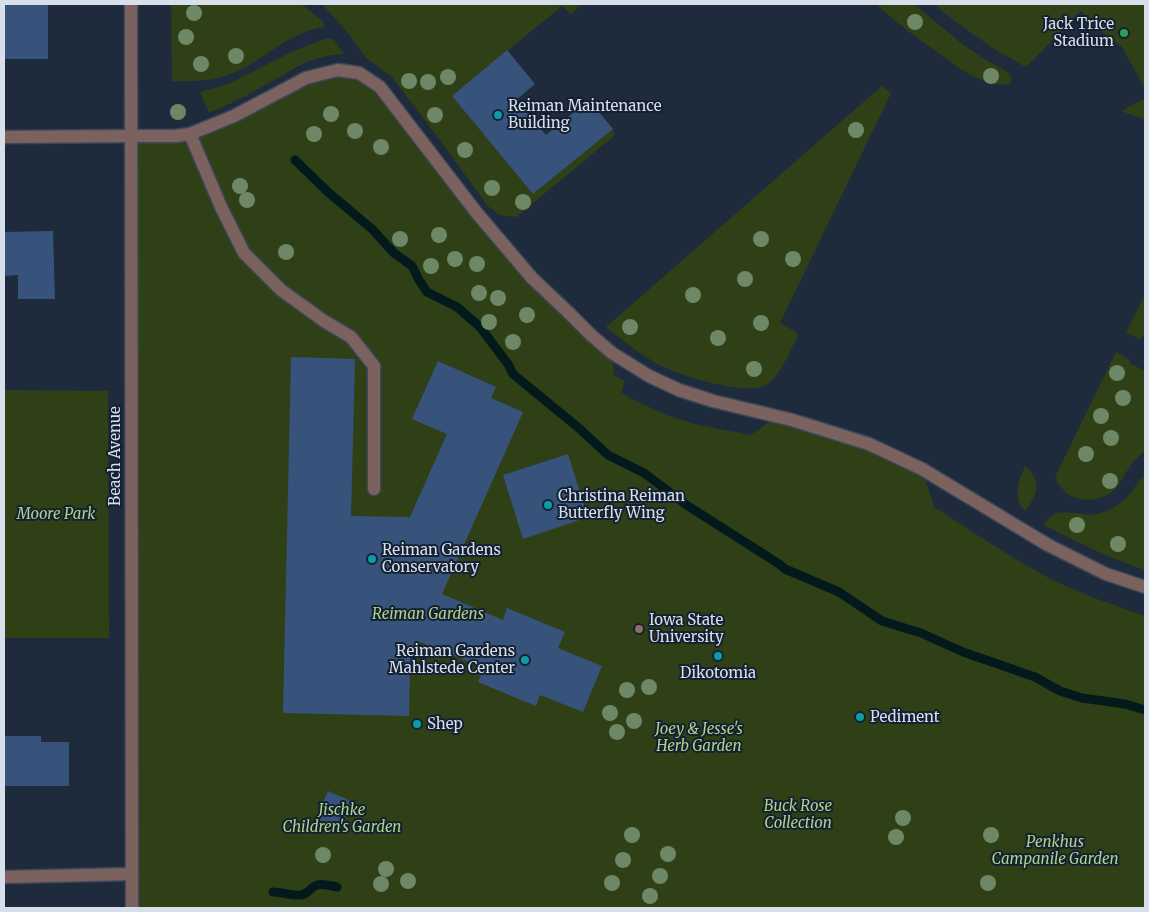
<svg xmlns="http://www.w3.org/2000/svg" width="1149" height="912" viewBox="0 0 1149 912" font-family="Merriweather,serif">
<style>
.green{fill:#2f4017}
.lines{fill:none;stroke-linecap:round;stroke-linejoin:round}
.stream{stroke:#031a1c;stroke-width:9}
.building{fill:#37537c}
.service-casing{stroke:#3c4859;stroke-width:15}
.minor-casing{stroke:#3c4859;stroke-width:15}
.service{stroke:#7c625f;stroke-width:12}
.minor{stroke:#7c625f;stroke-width:12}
.tree{fill:#6e8766}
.leisure-dot{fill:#2e9e5b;stroke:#142132;stroke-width:2}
.culture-dot{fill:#0f9aa8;stroke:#142132;stroke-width:2}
.education-dot{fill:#8d6e63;stroke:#142132;stroke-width:2}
.labels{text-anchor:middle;stroke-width:4;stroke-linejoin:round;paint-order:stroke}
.poi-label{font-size:15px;fill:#d7dfeb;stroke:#142132;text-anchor:start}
.street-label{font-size:15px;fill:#d7dfeb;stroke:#142132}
.park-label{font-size:15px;font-style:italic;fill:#afd287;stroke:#142132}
</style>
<rect width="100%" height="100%" fill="#1e2b3d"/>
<g class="green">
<path d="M171,4H302L323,22L324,27C290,32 270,55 240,70C219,81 195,82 172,81Z"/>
<polygon points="322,4 582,4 571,14 562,6 452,96 533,194 613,129 614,133 613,137 516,217 499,215 488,206 439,139 392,77 366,58 348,33"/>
<path d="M876,4H914L962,44L986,60L1003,69L1010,75L1012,80L1009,84C997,87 980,80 969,74C958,68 948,59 937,52C916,37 895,22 876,4Z"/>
<polygon points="934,4 1145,4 1145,89 1122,47 1094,26 1081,11 1026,67 994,49 955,21"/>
<path d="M326,38L334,40L344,54C307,56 292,71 262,87C245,97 227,105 209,113L200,92L228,84L292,52Z"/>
<path d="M338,70L380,87L476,212L612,353L614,375L625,381L621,392L630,398L666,415L698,425L751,435L777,416L922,469L934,507C975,533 1015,561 1059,583C1087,596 1116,606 1145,616V908H132L131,136H176Z"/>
<path d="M882,86L891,93L780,323L797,333V338C789,352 780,377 766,385C747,397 674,374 656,363C638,353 622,340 606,327Z"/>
<polygon points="1145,98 1145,120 1121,111"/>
<polygon points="1145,295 1145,331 1141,340 1126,332"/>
<path d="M1116,352L1130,360L1129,363L1145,371V451C1139,456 1133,461 1129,468C1124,474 1121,482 1116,488C1108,498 1093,501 1080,499C1068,497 1060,488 1055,477Z"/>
<polygon points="4,390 108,391 109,638 4,638"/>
<path d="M1025,466C1042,481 1038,495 1025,511C1012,499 1019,480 1025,466Z"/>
<path d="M1145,475V570C1109,558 1077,542 1044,525C1056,502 1079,518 1098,514C1108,511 1118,506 1125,499C1133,492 1137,481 1145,475Z"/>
</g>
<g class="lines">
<g class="stream">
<polyline points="295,160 329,193 372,229 394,253 412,266 419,280 427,292 457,307 480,327 508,364 513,374 580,429 608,455 644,473 688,506 779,564 785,569 839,592 882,621 921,633 963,652 1035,677 1060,691 1082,698 1125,704 1145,710"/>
<path d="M273,892C282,892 292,896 301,895C309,894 310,887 317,885C323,883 331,886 337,887"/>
</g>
</g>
<g class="building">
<rect x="4" y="4" width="44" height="55"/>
<polygon points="507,50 535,84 516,100 546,135 589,100 613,129 533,194 452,96"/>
<polygon points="53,231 55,299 18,299 18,275 4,276 4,232"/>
<polygon points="291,357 355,359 351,516 410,517 447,434 412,419 438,361 496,387 491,398 523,412 442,594 503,620 507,608 565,632 558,648 602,666 583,712 540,695 536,706 478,682 484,668 420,642 410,664 409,716 283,713"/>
<polygon points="568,454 588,517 523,539 503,475"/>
<polygon points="4,736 41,736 41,742 69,742 69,786 4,786"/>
<polygon points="328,791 353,802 338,834 314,823"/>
</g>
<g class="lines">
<defs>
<g id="service">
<polyline points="190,134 221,207 244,253 281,290 324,321 351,337 374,366 374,489"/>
<polyline points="131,136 176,136 190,134 234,116 306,78 338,70 359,73 380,87 476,212 532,278 569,313"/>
</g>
<g id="minor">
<polyline points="131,4 132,908"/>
<polyline points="4,137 131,136"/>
<polyline points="569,313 592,336 612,353 649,376 679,390 713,401 792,420 869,444 922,469 1048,545 1106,574 1145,587"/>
<polyline points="4,877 132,874"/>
</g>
</defs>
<use href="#service" class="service-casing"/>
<use href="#minor" class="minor-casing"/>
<use href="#service" class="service"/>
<use href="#minor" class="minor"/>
</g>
<g class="tree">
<circle cx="194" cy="13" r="8"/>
<circle cx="915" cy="22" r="8"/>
<circle cx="186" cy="37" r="8"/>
<circle cx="236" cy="56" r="8"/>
<circle cx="201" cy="64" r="8"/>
<circle cx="991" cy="76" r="8"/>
<circle cx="448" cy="77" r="8"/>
<circle cx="409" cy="81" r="8"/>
<circle cx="428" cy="82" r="8"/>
<circle cx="178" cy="112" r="8"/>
<circle cx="331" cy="114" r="8"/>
<circle cx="435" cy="115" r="8"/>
<circle cx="856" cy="130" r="8"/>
<circle cx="355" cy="131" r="8"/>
<circle cx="314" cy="134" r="8"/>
<circle cx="381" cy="147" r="8"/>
<circle cx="465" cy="150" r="8"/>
<circle cx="240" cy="186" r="8"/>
<circle cx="492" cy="188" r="8"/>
<circle cx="247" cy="200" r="8"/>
<circle cx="523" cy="202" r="8"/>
<circle cx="439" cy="235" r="8"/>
<circle cx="400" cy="239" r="8"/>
<circle cx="761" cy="239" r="8"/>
<circle cx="286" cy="252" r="8"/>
<circle cx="455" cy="259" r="8"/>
<circle cx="793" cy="259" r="8"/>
<circle cx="477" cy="264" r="8"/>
<circle cx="431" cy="266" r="8"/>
<circle cx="745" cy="279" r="8"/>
<circle cx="479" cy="293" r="8"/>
<circle cx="693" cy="295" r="8"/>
<circle cx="498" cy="298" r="8"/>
<circle cx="527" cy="315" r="8"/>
<circle cx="489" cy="322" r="8"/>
<circle cx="761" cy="323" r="8"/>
<circle cx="630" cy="327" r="8"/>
<circle cx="718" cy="338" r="8"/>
<circle cx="513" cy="342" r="8"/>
<circle cx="754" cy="369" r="8"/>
<circle cx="1117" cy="373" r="8"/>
<circle cx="1123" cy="398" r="8"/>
<circle cx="1101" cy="416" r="8"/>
<circle cx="1111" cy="438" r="8"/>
<circle cx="1086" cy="454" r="8"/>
<circle cx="1110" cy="481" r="8"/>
<circle cx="1077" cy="525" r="8"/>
<circle cx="1118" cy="544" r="8"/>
<circle cx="649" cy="687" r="8"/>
<circle cx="627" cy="690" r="8"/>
<circle cx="610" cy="713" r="8"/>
<circle cx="634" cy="721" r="8"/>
<circle cx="617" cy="732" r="8"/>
<circle cx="903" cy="818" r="8"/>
<circle cx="632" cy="835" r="8"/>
<circle cx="991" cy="835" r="8"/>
<circle cx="896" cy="837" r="8"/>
<circle cx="668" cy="854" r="8"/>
<circle cx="323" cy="855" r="8"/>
<circle cx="623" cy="860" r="8"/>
<circle cx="386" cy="869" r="8"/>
<circle cx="660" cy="876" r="8"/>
<circle cx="408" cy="881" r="8"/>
<circle cx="612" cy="883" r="8"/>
<circle cx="988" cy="883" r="8"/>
<circle cx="381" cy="884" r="8"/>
<circle cx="650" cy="896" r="8"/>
</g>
<circle class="leisure-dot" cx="1124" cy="33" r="5"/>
<g class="culture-dot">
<circle cx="498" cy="115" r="5"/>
<circle cx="548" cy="505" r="5"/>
<circle cx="372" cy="559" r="5"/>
<circle cx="718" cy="656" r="5"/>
<circle cx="525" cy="660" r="5"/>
<circle cx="860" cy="717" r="5"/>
<circle cx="417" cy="724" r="5"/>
</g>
<circle class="education-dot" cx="639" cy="629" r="5"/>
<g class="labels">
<g class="poi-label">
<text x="1114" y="29" text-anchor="end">Jack Trice<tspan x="1114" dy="17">Stadium</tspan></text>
<text x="508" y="111">Reiman Maintenance<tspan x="508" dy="17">Building</tspan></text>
<text x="558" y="501">Christina Reiman<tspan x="558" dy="17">Butterfly Wing</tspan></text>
<text x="382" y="555">Reiman Gardens<tspan x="382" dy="17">Conservatory</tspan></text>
<text x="649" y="625">Iowa State<tspan x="649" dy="17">University</tspan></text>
<text x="515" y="656" text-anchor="end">Reiman Gardens<tspan x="515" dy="17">Mahlstede Center</tspan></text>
<text x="718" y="678" text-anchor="middle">Dikotomia</text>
<text x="870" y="722">Pediment</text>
<text x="427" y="729">Shep</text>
</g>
<g class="street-label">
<text transform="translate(115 456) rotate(-90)" y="5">Beach Avenue</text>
</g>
<g class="park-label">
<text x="56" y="519">Moore Park</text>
<text x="428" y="619">Reiman Gardens</text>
<text x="699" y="734">Joey &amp; Jesse's<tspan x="699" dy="17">Herb Garden</tspan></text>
<text x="798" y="811">Buck Rose<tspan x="798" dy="17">Collection</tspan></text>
<text x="342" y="815">Jischke<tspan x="342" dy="17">Children's Garden</tspan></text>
<text x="1055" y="847">Penkhus<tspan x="1055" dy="17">Campanile Garden</tspan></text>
</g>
</g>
<rect width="1149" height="912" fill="none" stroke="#d7dfeb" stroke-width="10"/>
</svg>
